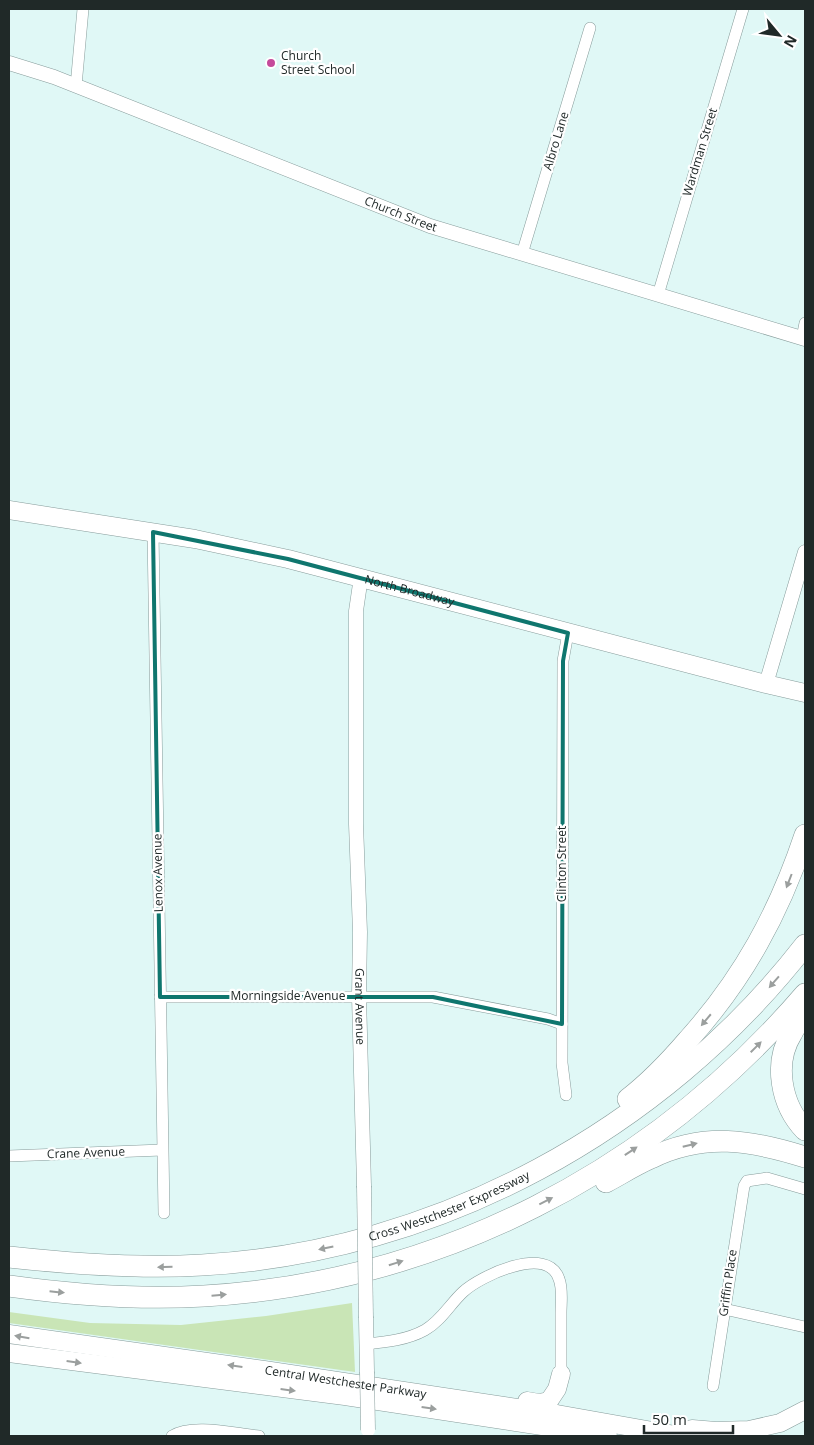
<svg xmlns="http://www.w3.org/2000/svg" width="814" height="1445" viewBox="0 0 814 1445" font-family="'Open Sans',sans-serif">
<style>
.green{fill:#c9e5b6}
.lines{fill:none;stroke-linecap:round;stroke-linejoin:round}
.minor-casing{stroke:#879c9b;stroke-width:12}
.tertiary-casing{stroke:#879c9b;stroke-width:15}
.primary-casing{stroke:#879c9b;stroke-width:19}
.motorway-casing{stroke:#879c9b;stroke-width:22}
.minor{stroke:#fff;stroke-width:11}
.tertiary{stroke:#fff;stroke-width:14}
.primary{stroke:#fff;stroke-width:18}
.motorway{stroke:#fff;stroke-width:21}
.tertiary-bridge-casing{stroke:#879c9b;stroke-width:15;stroke-linecap:butt}
.tertiary-bridge{stroke:#fff;stroke-width:14}
.oneway{fill:#9b9f9e}
.marked{fill:none;stroke:#0f766e;stroke-width:4;stroke-linejoin:round}
.poi-dot{fill:#c54a9b;stroke:#fff;stroke-width:2}
.labels{text-anchor:middle;stroke-width:4.5;stroke-linejoin:round;paint-order:stroke}
.poi-label{font-size:12px;fill:#202928;stroke:#fff;text-anchor:start}
.street-label{font-size:12px;fill:#202928;stroke:#fff}
</style>
<rect width="100%" height="100%" fill="#e0f8f6"/>
<polygon class="green" points="352,1303 355,1372 9,1323 9,1312 90,1323 181,1325 266,1316"/>
<g class="lines">
<defs>
<g id="minor">
<polyline points="76,86 83,9"/>
<polyline points="522,254 590,28"/>
<polyline points="658,295 743,9"/>
<polyline points="802,338 805,323"/>
<polyline points="153,532 164,1213"/>
<polyline points="160,997 433,997 548,1019 562,1024"/>
<polyline points="566,1095 562,1063 563,661 568,633"/>
<polyline points="9,1156 162,1150"/>
<polyline points="724,1309 805,1327"/>
<path d="M366,1344C386,1342 407,1340 425,1330C441,1321 450,1304 463,1292C480,1276 548,1244 559,1279C563,1289 561,1302 561,1313C561,1333 561,1354 561,1374"/>
<polyline points="713,1386 744,1186 747,1181 767,1178 805,1189"/>
<path d="M172,1436C193,1423 235,1434 259,1436"/>
</g>
<g id="tertiary">
<path id="s1" d="M9,63L54,77L430,226L805,339"/>
<path id="s2" d="M361,577L356,611V824L360,932L359,996L364,1186"/>
<polyline points="766,684 805,552"/>
<polyline points="366,1318 367,1372"/>
</g>
<g id="primary">
<path id="s3" d="M9,510L195,539L288,559L766,684L805,693"/>
<path id="s4" d="M9,1334L264,1370L557,1414L681,1436"/>
<polyline points="9,1353 345,1396 608,1436"/>
<polyline points="527,1401 539,1403 549,1401 557,1389 561,1374"/>
<polyline points="675,1435 692,1429 716,1431 749,1430 780,1423 805,1410"/>
</g>
<g id="motorway">
<path d="M805,1014C801,1020 795,1026 792,1033C773,1063 781,1105 805,1130"/>
<path d="M628,1099C650,1082 670,1061 688,1040C743,979 779,913 805,835"/>
<path d="M606,1182C621,1174 635,1165 651,1158C704,1132 751,1140 805,1157"/>
<path id="s5" d="M9,1257C73,1264 138,1269 202,1265C438,1252 661,1130 805,945"/>
<path d="M9,1286C74,1295 139,1300 204,1296C440,1282 652,1172 805,994"/>
</g>
</defs>
<use href="#minor" class="minor-casing"/>
<use href="#tertiary" class="tertiary-casing"/>
<use href="#primary" class="primary-casing"/>
<use href="#motorway" class="motorway-casing"/>
<use href="#minor" class="minor"/>
<use href="#tertiary" class="tertiary"/>
<use href="#primary" class="primary"/>
<use href="#motorway" class="motorway"/>
<defs>
<g id="tertiary-bridge">
<polyline points="364,1186 366,1318"/>
<polyline points="367,1372 368,1430"/>
</g>
</defs>
<use href="#tertiary-bridge" class="tertiary-bridge-casing"/>
<use href="#tertiary-bridge" class="tertiary-bridge"/>
</g>
<defs><path id="oneway-solid" d="M-6-.8H1V-3.2L6.5 0L1 3.2V.8H-6Z" transform="scale(1.25)"/></defs>
<g class="oneway">
<use href="#oneway-solid" transform="translate(789 881) rotate(111)"/>
<use href="#oneway-solid" transform="translate(774 982) rotate(131)"/>
<use href="#oneway-solid" transform="translate(706 1020) rotate(130)"/>
<use href="#oneway-solid" transform="translate(756 1047) rotate(-45)"/>
<use href="#oneway-solid" transform="translate(690 1145) rotate(-14)"/>
<use href="#oneway-solid" transform="translate(631 1151) rotate(-34)"/>
<use href="#oneway-solid" transform="translate(546 1201) rotate(-27)"/>
<use href="#oneway-solid" transform="translate(326 1248) rotate(168)"/>
<use href="#oneway-solid" transform="translate(396 1263) rotate(-17)"/>
<use href="#oneway-solid" transform="translate(165 1267) rotate(179)"/>
<use href="#oneway-solid" transform="translate(57 1292) rotate(6)"/>
<use href="#oneway-solid" transform="translate(219 1295) rotate(-5)"/>
<use href="#oneway-solid" transform="translate(22 1337) rotate(-170)"/>
<use href="#oneway-solid" transform="translate(74 1362) rotate(8)"/>
<use href="#oneway-solid" transform="translate(235 1366) rotate(-172)"/>
<use href="#oneway-solid" transform="translate(288 1390) rotate(7)"/>
<use href="#oneway-solid" transform="translate(429 1408) rotate(8)"/>
</g>
<path class="marked" d="M153,532L288,559L568,633L563,661L562,1024L433,997H160Z"/>
<circle class="poi-dot" cx="271" cy="63" r="5"/>
<g class="labels">
<g class="poi-label">
<text x="281" y="60">Church<tspan x="281" dy="14">Street School</tspan></text>
</g>
<g class="street-label">
<text transform="translate(556 141) rotate(-73)" y="4">Albro Lane</text>
<text transform="translate(700 152) rotate(-73)" y="4">Wardman Street</text>
<text dy="4" stroke="none"><textPath href="#s1" startOffset="420">Church Street</textPath></text>
<text dy="4" stroke="none"><textPath href="#s3" startOffset="409">North Broadway</textPath></text>
<text transform="translate(562 864) rotate(-90)" y="4">Clinton Street</text>
<text transform="translate(158 873) rotate(-91)" y="4">Lenox Avenue</text>
<text x="288" y="1000">Morningside Avenue</text>
<text dy="4" stroke="none"><textPath href="#s2" startOffset="430">Grant Avenue</textPath></text>
<text transform="translate(86 1153) rotate(-2)" y="4">Crane Avenue</text>
<text dy="4" stroke="none"><textPath href="#s5" startOffset="449">Cross Westchester Expressway</textPath></text>
<text transform="translate(728 1283) rotate(-82)" y="4">Griffin Place</text>
<text dy="4" stroke="none"><textPath href="#s4" startOffset="340">Central Westchester Parkway</textPath></text>
</g>
</g>
<rect width="814" height="1445" fill="none" stroke="#202928" stroke-width="20"/>
<g transform="translate(779 35) rotate(119)" stroke="#ffffff" stroke-width="4" paint-order="stroke">
<path d="M0-4L9 19L0 12L-9 19Z" fill="#202928"/>
<text y="-8" font-size="14" font-weight="bold" text-anchor="middle" fill="#202928">N</text>
</g>
<path d="M644 1425v8h89v-8" fill="none" stroke="#202928" stroke-width="2.5"/>
<text x="652" y="1425" font-size="15" fill="#202928" stroke="#ffffff" stroke-width="4" paint-order="stroke">50 m</text>
</svg>
